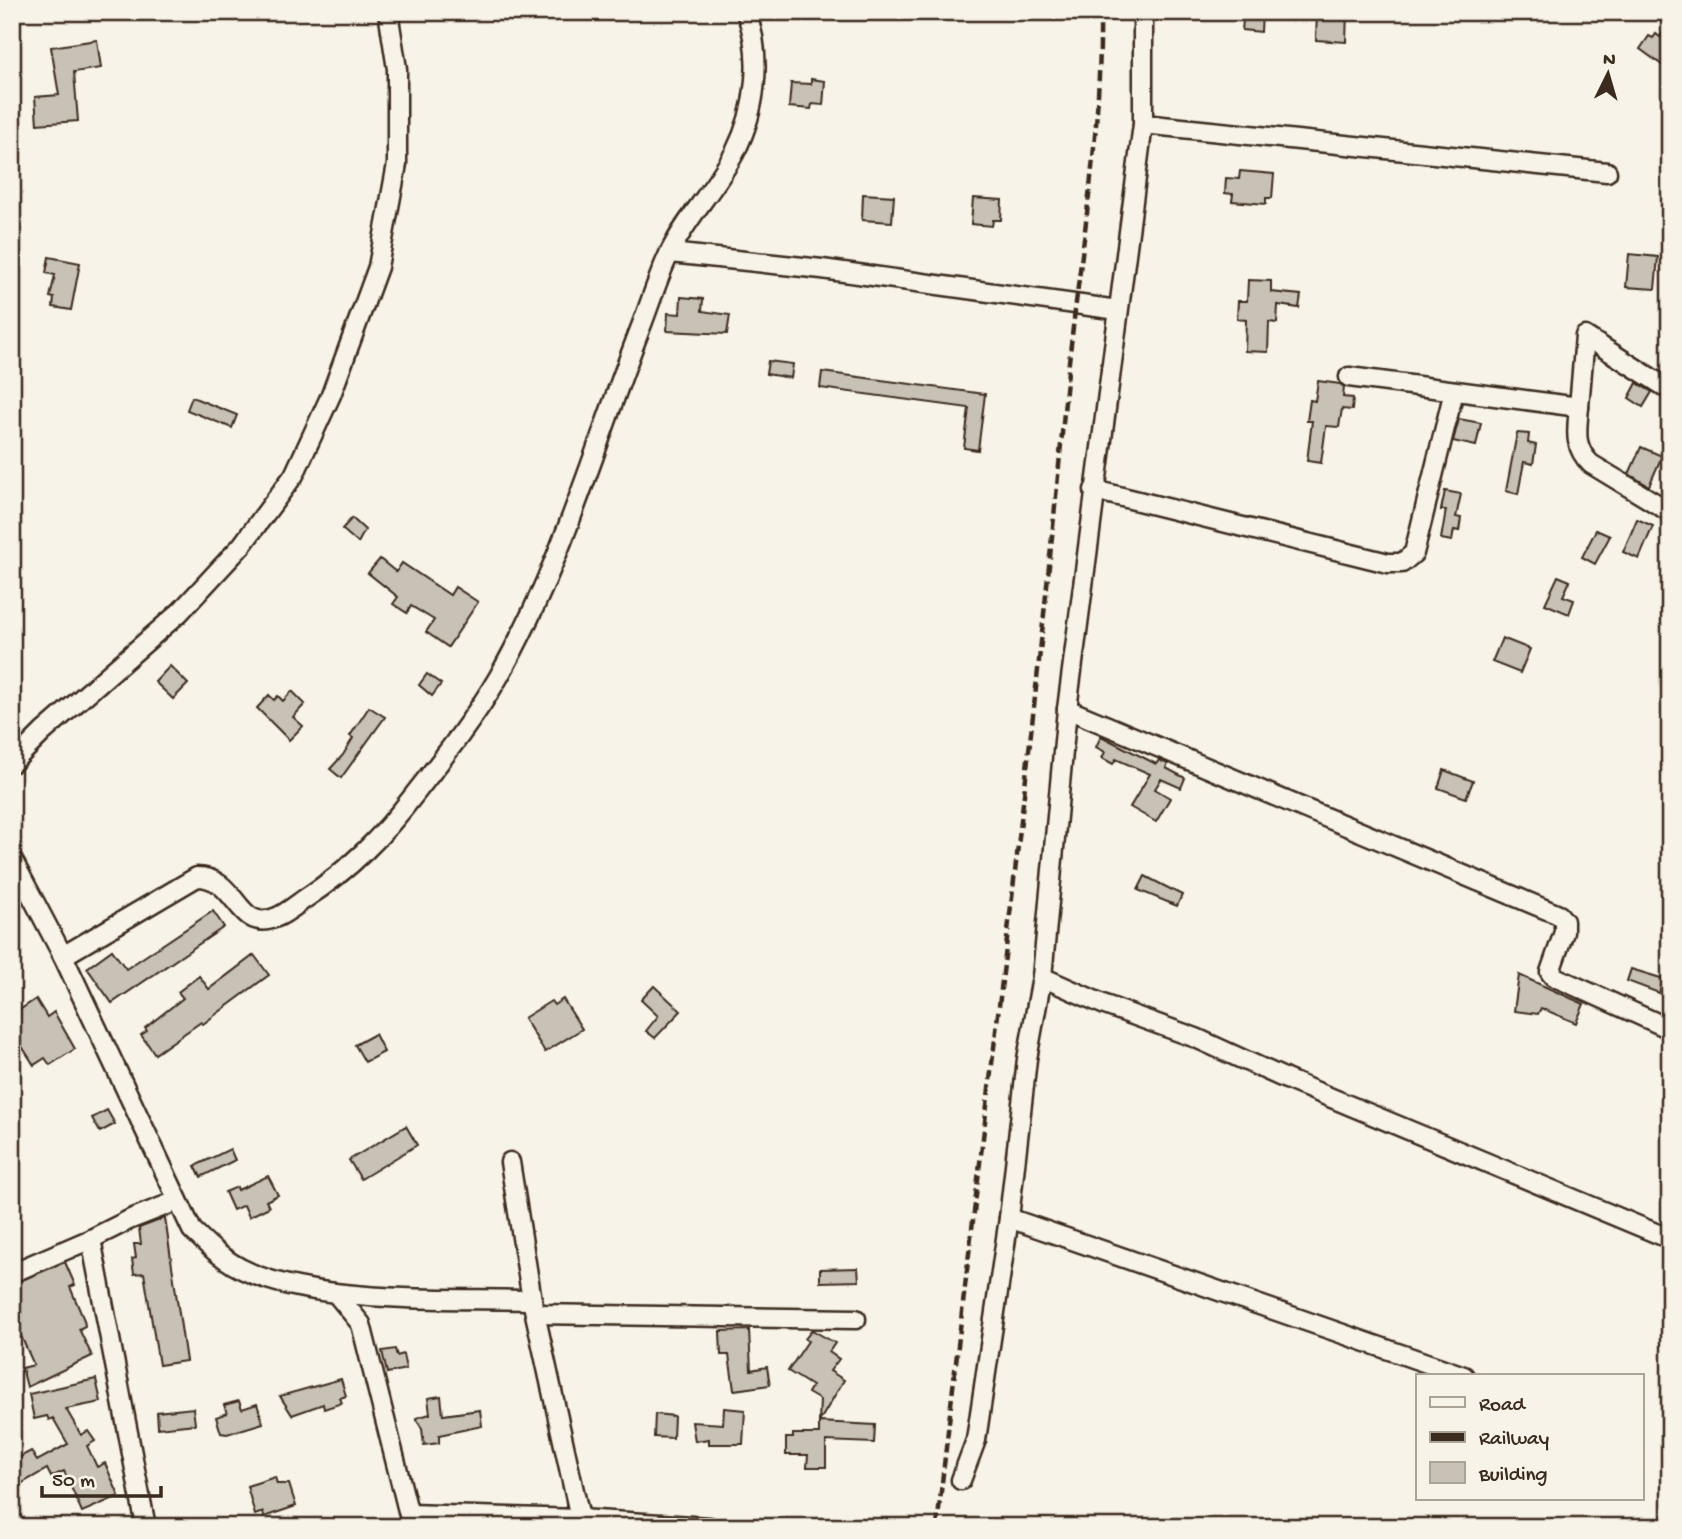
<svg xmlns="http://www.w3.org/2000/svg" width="1682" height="1539" viewBox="0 0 1682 1539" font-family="'Gochi Hand',sans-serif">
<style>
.building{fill:#c8c1b6;stroke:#3b2a1e;stroke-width:2}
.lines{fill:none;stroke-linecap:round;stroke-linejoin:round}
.minor-casing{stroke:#3b2a1e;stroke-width:23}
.minor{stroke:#f7f3e8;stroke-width:18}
.rail{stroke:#3b2a1e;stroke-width:4.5;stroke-dasharray:10 5;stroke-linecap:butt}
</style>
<rect width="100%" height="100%" fill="#f7f3e8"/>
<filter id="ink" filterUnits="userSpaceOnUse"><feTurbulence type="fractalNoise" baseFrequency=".0143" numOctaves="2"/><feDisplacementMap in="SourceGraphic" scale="14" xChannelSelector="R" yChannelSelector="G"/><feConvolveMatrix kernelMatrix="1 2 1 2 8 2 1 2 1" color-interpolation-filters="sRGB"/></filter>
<g filter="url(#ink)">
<g class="building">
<polygon points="1244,12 1262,12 1261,32 1242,30"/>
<polygon points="1317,12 1347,12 1346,42 1316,40"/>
<polygon points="1670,23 1670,54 1662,65 1640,49 1649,36 1653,38 1656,34 1660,37"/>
<polygon points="97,40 101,68 74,72 78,121 37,124 35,97 59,95 51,47"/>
<polygon points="811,79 825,81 823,105 812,104 811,109 789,107 791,83 811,84"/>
<polygon points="1240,171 1274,174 1272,198 1266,198 1266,204 1232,201 1233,194 1225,193 1226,178 1239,179"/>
<polygon points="863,194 894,196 892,222 862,220"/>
<polygon points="973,198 1002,200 1001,220 993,220 992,226 971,224"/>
<polygon points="1629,254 1658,257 1655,289 1626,287"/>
<polygon points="49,257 80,263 71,310 53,307 54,298 50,297 55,275 46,273"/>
<polygon points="1248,280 1271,281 1271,292 1301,295 1299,308 1278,305 1277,323 1269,322 1268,352 1245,351 1246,320 1237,319 1238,301 1247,301"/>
<polygon points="681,297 703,299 702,311 730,315 727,334 667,331 668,313 680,314"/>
<polygon points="768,361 793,364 791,378 766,374"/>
<polygon points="822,372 985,394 978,450 964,448 969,408 820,388"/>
<polygon points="1318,381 1340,384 1344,387 1343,397 1353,398 1352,410 1342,409 1339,427 1326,426 1321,463 1307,461 1312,421 1307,421 1310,400 1315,401"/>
<polygon points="1637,383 1652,392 1643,407 1629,398"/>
<polygon points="192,397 237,415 232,428 187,410"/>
<polygon points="1459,419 1481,423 1476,446 1453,441"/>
<polygon points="1517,433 1529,434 1528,443 1536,445 1533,464 1524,462 1518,494 1506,491"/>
<polygon points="1641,447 1662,456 1649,486 1629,474"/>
<polygon points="1445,491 1461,494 1456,517 1461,518 1459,531 1454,530 1452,541 1441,539 1446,510 1441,510"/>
<polygon points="352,518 365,530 358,543 342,529"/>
<polygon points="1637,519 1653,526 1639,559 1623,552"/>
<polygon points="1596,530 1610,536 1595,564 1582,557"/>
<polygon points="380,559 396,572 402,563 450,595 455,587 478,602 448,647 426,632 434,620 411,606 407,613 393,604 398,597 368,573"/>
<polygon points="1558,576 1570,581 1563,596 1574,600 1569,614 1545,604"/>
<polygon points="1502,638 1530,649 1520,673 1492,662"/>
<polygon points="170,666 188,684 173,699 155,682"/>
<polygon points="427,674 441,684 432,696 419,685"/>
<polygon points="292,691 305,704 293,717 303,726 289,740 257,708 269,695 274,700 278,696 283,701"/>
<polygon points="369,707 385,717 341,778 330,769 343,755 353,738 350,736"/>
<polygon points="1101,736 1156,764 1159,760 1168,764 1166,768 1185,778 1181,788 1161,779 1155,789 1170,798 1156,822 1130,807 1150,774 1116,759 1113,764 1102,758 1105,752 1096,747"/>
<polygon points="1444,770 1473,781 1466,798 1438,788"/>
<polygon points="1145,876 1182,895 1177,906 1138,890"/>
<polygon points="213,911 224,927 112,1003 87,968 112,950 126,969"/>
<polygon points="254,955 269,975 203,1024 201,1022 155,1054 141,1035 147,1031 145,1028 183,998 178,992 199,976 209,989"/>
<polygon points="1631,969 1664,979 1659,993 1627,981"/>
<polygon points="1519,975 1584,1004 1576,1023 1541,1008 1538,1014 1514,1011"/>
<polygon points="654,986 681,1011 655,1038 646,1031 658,1016 641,1000"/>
<polygon points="36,999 47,1017 54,1012 75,1049 50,1065 45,1058 34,1065 12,1031 12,1015"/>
<polygon points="563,999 582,1029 545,1052 524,1018 551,1001 554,1005"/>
<polygon points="375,1034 384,1052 365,1062 355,1045"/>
<polygon points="107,1110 115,1124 100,1132 92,1118"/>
<polygon points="406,1126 417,1145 361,1179 349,1160"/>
<polygon points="230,1149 235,1160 201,1177 195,1166"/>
<polygon points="268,1176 278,1195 266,1201 269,1207 249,1217 244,1205 233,1210 225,1192 237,1187 238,1190"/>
<polygon points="165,1218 186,1361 159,1365 144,1273 134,1274 132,1259 136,1258 134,1244 141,1244 139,1228"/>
<polygon points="65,1262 75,1285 70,1287 84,1320 85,1326 79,1329 92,1356 27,1387 22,1368 34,1365 21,1336 12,1338 12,1284"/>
<polygon points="858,1268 859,1281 820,1282 820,1269"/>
<polygon points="749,1330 751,1370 767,1367 770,1385 734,1390 729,1355 721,1355 720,1331"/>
<polygon points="812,1330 835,1343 829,1352 839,1359 830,1371 844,1380 819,1422 820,1400 808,1393 812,1386 788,1371 808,1341 805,1339"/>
<polygon points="395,1349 397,1356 403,1354 406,1369 387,1373 382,1351"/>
<polygon points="96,1379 101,1402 66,1409 81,1435 88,1431 95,1441 87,1446 97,1467 105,1463 119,1496 82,1512 64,1471 51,1477 47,1469 12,1489 12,1461 31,1451 37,1461 68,1444 53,1418 49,1420 47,1416 34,1419 29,1394"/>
<polygon points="341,1379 346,1396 340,1398 342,1403 324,1409 323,1404 292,1415 280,1396"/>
<polygon points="441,1396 443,1415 480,1410 482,1426 439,1435 439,1443 424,1445 422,1429 416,1418 430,1414 428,1398"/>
<polygon points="239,1401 242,1409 257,1404 263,1423 227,1434 221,1433 216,1417 227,1413 224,1405"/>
<polygon points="193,1408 195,1424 158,1428 157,1412"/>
<polygon points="724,1408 745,1410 743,1444 709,1444 709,1439 695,1441 692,1422 723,1424"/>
<polygon points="655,1414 674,1416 673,1438 654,1437"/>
<polygon points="819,1422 875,1425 874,1443 826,1441 826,1467 807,1467 808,1455 786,1455 786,1438 793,1438 793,1434 819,1434"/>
<polygon points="275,1477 277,1484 289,1484 296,1506 264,1517 263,1512 255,1515 247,1486"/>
</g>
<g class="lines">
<defs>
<g id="minor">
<polyline points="1143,124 1607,172"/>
<polyline points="670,253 822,269 1118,310"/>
<polyline points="1349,377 1579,407 1585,336 1670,390"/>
<path d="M1579,407C1577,430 1573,447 1591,464L1670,512"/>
<polyline points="1094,490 1388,563 1402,563 1414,553 1454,391"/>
<polyline points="1067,709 1559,915 1564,921 1564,932 1550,972 1553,976 1670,1029"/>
<polyline points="12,763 43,732 180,612 242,545 294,475 331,395 378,267 397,164 397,69 388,12"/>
<path d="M12,859L63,956L192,1230C202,1239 212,1250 224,1258C288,1307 450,1297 532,1300"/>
<path d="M63,956L197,877C239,877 236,935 277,917C287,913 297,904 306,898C350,869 382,837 414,795C443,758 474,719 498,678C561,568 596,442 642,324C651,301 658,277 669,254C686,218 716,188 735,152C756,111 763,56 746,12"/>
<polyline points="1042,977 1105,1005 1196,1038 1286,1079 1670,1239"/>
<polyline points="510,1162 532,1300 582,1527"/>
<polyline points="1009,1218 1464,1376"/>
<polyline points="12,1273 91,1239"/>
<polyline points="338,1296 361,1324 412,1527"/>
<polyline points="536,1314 856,1319"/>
<polyline points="961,1480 976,1440 1009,1218 1027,1059 1042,977 1067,709 1143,124 1143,12"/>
<polyline points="409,1514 580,1519 709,1527"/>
<polyline points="146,1527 91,1239 131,1219 177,1201"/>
</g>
</defs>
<use href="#minor" class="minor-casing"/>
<use href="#minor" class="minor"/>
<path class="rail" d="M937,1527C979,1152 1031,777 1065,401C1077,272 1102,142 1100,12"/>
</g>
</g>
<rect width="1682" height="1539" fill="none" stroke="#f7f3e8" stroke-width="42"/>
<rect x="21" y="21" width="1640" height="1497" fill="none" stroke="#3b2a1e" stroke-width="2.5" filter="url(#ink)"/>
<rect x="1416" y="1374" width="228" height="126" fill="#f7f3e8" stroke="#aca397" stroke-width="2"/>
<rect x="1430" y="1397" width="35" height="10" fill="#f7f3e8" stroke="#aca397" stroke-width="2"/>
<text x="1479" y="1410" font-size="21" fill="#3b2a1e">Road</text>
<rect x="1430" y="1432" width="35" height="10" fill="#3b2a1e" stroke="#aca397" stroke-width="2"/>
<text x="1479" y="1444" font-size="21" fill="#3b2a1e">Railway</text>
<rect x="1430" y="1462" width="35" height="21" fill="#c8c1b6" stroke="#aca397" stroke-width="2"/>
<text x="1479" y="1480" font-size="21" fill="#3b2a1e">Building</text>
<g transform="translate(1608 74) rotate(5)" stroke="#f7f3e8" stroke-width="5" paint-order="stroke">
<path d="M0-5L12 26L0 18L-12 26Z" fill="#3b2a1e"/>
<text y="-10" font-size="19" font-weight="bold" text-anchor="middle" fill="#3b2a1e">N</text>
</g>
<path d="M42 1486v10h119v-10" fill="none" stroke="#3b2a1e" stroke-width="3.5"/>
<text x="52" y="1486" font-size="21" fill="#3b2a1e" stroke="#f7f3e8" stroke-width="5" paint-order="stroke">50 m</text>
</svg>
